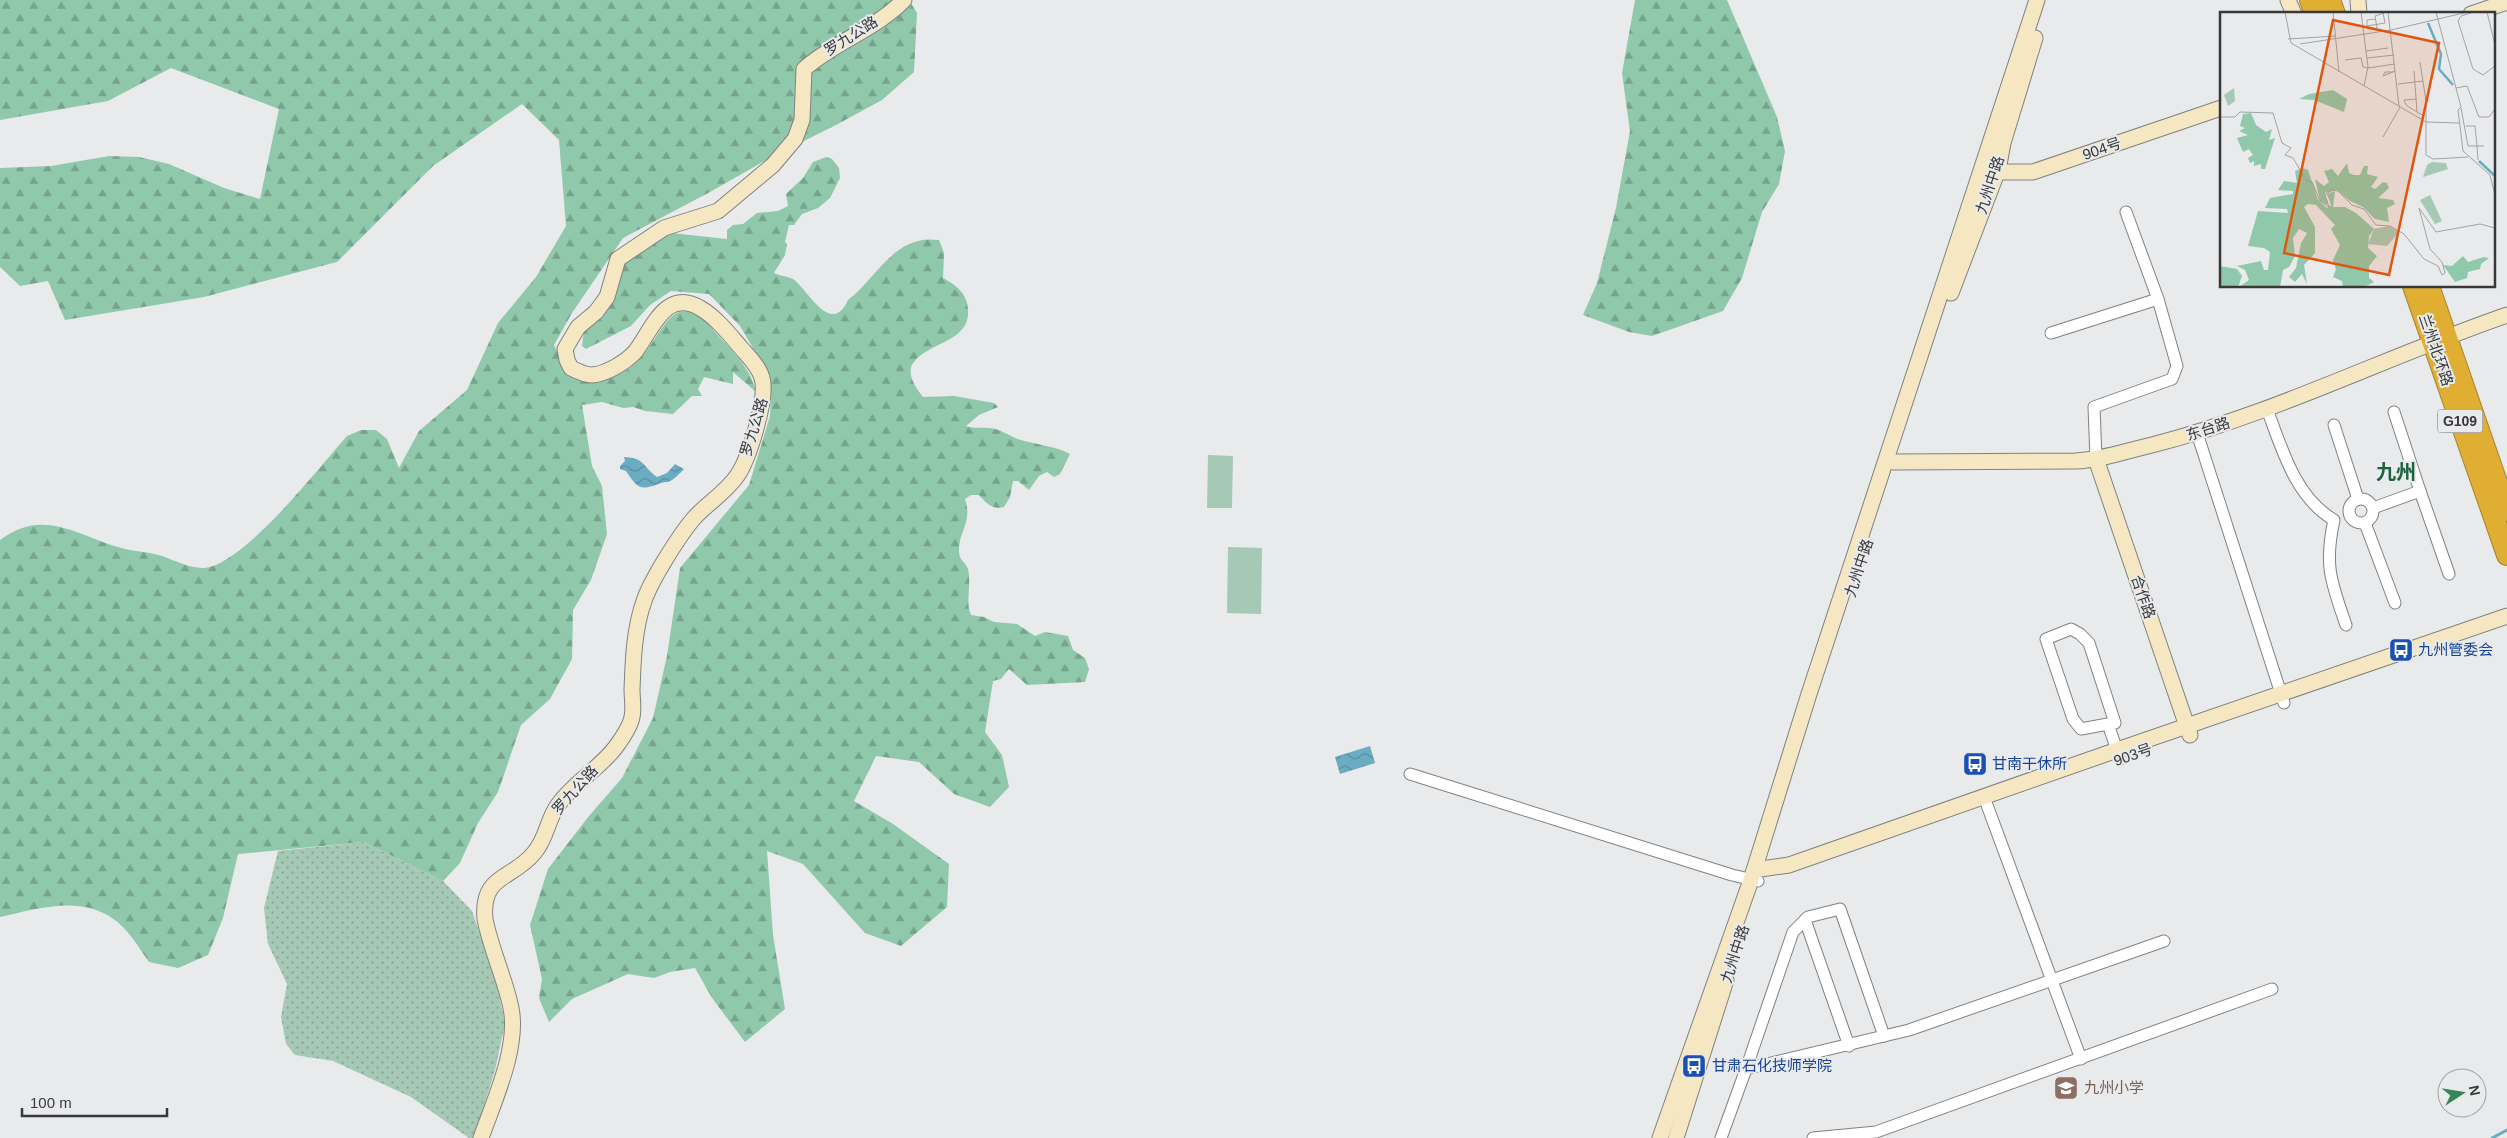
<svg xmlns="http://www.w3.org/2000/svg" width="2507" height="1138" viewBox="0 0 2507 1138" font-family="Helvetica,'Noto Sans SC',sans-serif">
<style>
.grass{fill:url(#grass-dots)}
.forest{fill:url(#forest-firs)}
.pitch{fill:#a5c9b5}
.water{fill:url(#water-waves)}
.lines{fill:none;stroke-linecap:round;stroke-linejoin:round}
.stream{stroke:#6aacc1;stroke-width:3}
.street-casing{stroke:#808182;stroke-width:13}
.secondary-casing{stroke:#808182;stroke-width:17}
.highway-casing{stroke:#a58534;stroke-width:22}
.street{stroke:#fff;stroke-width:11}
.secondary{stroke:#f5e7c2;stroke-width:15}
.highway{stroke:#dfae32;stroke-width:20}
.labels{text-anchor:middle;stroke-width:4;stroke-linejoin:round;paint-order:stroke}
.shield{fill:#e9eaec;stroke:#6d6d6f;stroke-width:1}
.shield-label{font-size:14px;font-weight:bold;fill:#383839}
.street-label{font-size:15px;fill:#383839;stroke:#e9eaec}
.transit-label{font-size:15px;fill:#164399;stroke:#e9eaec;text-anchor:start}
.education-label{font-size:15px;fill:#785e54;stroke:#e9eaec;text-anchor:start}
.district-label{font-size:20px;font-weight:bold;fill:#1b6439;stroke:#e9eaec}
.inset-river{fill:none;stroke:#6aacc1;stroke-width:2.5}
.inset-road{fill:none;stroke:#a2a3a4;stroke-width:1}
.view{fill:#df570e;fill-opacity:0.15;stroke:#df570e;stroke-width:2.5}
.inset-edge{fill:none;stroke:#383839;stroke-width:2.5}
</style>
<defs>
<pattern id="grass-dots" width="8" height="8" patternUnits="userSpaceOnUse" patternTransform="scale(1.25)"><rect width="8" height="8" fill="#a5c9b5"/><path d="M2 2h.1M6 6h.1" fill="none" stroke="#87a494" stroke-width="1.8" stroke-linecap="round"/></pattern>
<pattern id="forest-firs" width="22" height="20" patternUnits="userSpaceOnUse" patternTransform="scale(1.25)"><rect width="22" height="20" fill="#8fc8aa"/><path d="M5 1l3.5 6h-7zM16 11l3.5 6h-7z" fill="#76a38b"/></pattern>
<pattern id="water-waves" width="16" height="10" patternUnits="userSpaceOnUse" patternTransform="scale(1.25)"><rect width="16" height="10" fill="#6aacc1"/><path d="M0 5q4-4 8 0t8 0" fill="none" stroke="#588d9e"/></pattern>
</defs>
<rect width="100%" height="100%" fill="#e9eaec"/>
<polygon class="grass" points="364,842 443,881 472,911 496,980 505,1024 495,1070 474,1138 469,1138 411,1097 333,1061 295,1055 286,1044 281,1017 287,984 268,944 264,908 278,851"/>
<g class="forest">
<path d="M0,0H909L917,13L914,72L882,100L836,125L766,160L710,192L623,238L572,313L554,345C559,355 563,368 571,375C588,391 623,376 637,362C665,334 672,280 718,335C732,351 752,370 756,392L733,372V384L704,377L698,389L702,396H692L673,414L645,411L633,407L623,408L602,402L582,405L592,466L602,486L607,534L591,580L573,610L572,659L550,699L521,725L498,792L478,823L460,863L443,881L364,842L238,854L223,918L208,955L178,968L149,962C139,948 128,928 112,918C79,895 36,909 0,917V540C42,508 75,534 118,547C132,552 147,551 162,556C176,561 195,571 210,567C251,555 317,470 347,436L361,430H376L387,439L399,468L419,431L467,390L498,323L536,277L566,226L559,140L522,104L433,166L337,262L204,297L65,320L48,281L20,286L0,267V168L51,166L109,156L139,157L169,164L224,188L260,199L279,109L171,68L108,101L0,120Z"/>
<polygon points="1635,0 1727,0 1777,117 1785,151 1779,184 1762,212 1742,278 1723,311 1652,336 1629,332 1583,315 1597,283 1616,208 1630,131 1622,73"/>
<path d="M826,157L832,159L839,168L840,178L830,198L818,208L802,214L794,225H789L785,242L787,244L785,255L774,273C780,276 787,276 793,279C807,288 831,338 848,300C879,276 894,234 939,240L944,253L943,278C956,285 967,293 968,309C971,342 929,342 914,362C905,373 916,388 923,397L954,396L994,403L998,407L979,415L966,426C975,429 980,427 989,428C1000,429 1008,435 1018,439C1035,445 1054,445 1070,454L1060,474L1054,477L1047,472L1039,476L1029,490L1018,481H1013L1010,497L1004,507C992,510 986,503 979,495H971L965,499C973,523 958,531 959,552C959,560 966,563 968,569C971,581 967,597 969,609L971,615L984,617L994,622L1017,624L1035,636L1045,632L1068,636L1073,650L1085,658L1089,669L1085,682L1027,685L1009,669L1001,679L993,681L985,732L1002,755L1009,787L990,807L954,794L919,762L876,756L854,801L893,824L949,864L947,907L901,946L865,933L803,864L767,851L773,935L785,1009L745,1042L712,998L695,968L670,972L654,978L628,974L572,999L549,1022L539,998L542,979L530,925L548,869L589,816L622,778L653,718L667,656L680,568L749,485L770,416L771,392L764,367L740,326L709,294L671,291L650,305L631,326L586,349L582,346L584,331L621,262L671,233L727,239V230L733,225L743,224L757,213L778,211L788,206L786,194L803,178L813,162Z"/>
</g>
<g class="pitch">
<polygon points="1208,455 1233,456 1232,508 1207,508"/>
<polygon points="1228,547 1262,548 1261,614 1227,613"/>
</g>
<g class="water">
<path d="M624,457C645,458 642,466 657,477L667,473L675,464L684,469C680,473 674,480 668,482C666,482 663,482 661,483C640,491 638,489 626,471L620,469V466L625,461Z"/>
<polygon points="1370,746 1375,763 1340,774 1335,757"/>
</g>
<g class="lines">
<polyline class="stream" points="2492,1138 2507,1130"/>
<defs>
<g id="street">
<polyline points="2051,333 2158,299"/>
<path d="M2267,409C2282,449 2295,497 2334,520C2324,565 2331,582 2346,625"/>
<polyline points="2334,425 2358,499"/>
<polyline points="2197,433 2284,703"/>
<polyline points="2096,459 2094,407 2172,379 2177,366 2158,299 2126,212"/>
<polyline points="2420,491 2449,574"/>
<circle cx="2361" cy="511" r="12"/>
<polyline points="2373,508 2420,491 2394,412"/>
<polyline points="2365,523 2395,603"/>
<polyline points="2108,724 2115,723 2089,643 2080,634 2071,629 2046,639 2073,719 2081,729 2108,724 2120,759"/>
<polyline points="1410,774 1732,875 1758,881"/>
<polyline points="1987,805 2081,1059"/>
<polyline points="1805,920 1849,1046"/>
<polyline points="1746,1069 1793,932 1808,917 1840,909 1884,1036"/>
<polyline points="1721,1138 1746,1069 1909,1030 2164,941"/>
<polyline points="1813,1138 1876,1132 2272,989"/>
</g>
<g id="secondary">
<polyline points="2288,0 2294,14"/>
<polyline points="2358,0 2359,14"/>
<polyline points="2471,14 2507,2"/>
<polyline points="1989,172 2033,172 2221,108"/>
<polyline points="1951,293 1998,170 2003,143 2035,38"/>
<polyline points="2096,459 2190,735"/>
<path d="M1893,462L2075,461C2101,460 2126,451 2152,445C2274,414 2388,356 2507,315"/>
<polyline points="1754,870 1789,865 2117,750 2507,616"/>
<path d="M481,1138C494,1101 519,1047 511,1008C505,978 491,950 485,919C481,874 512,880 534,853C547,838 547,820 558,805C573,783 599,769 615,748C621,740 630,727 632,717C634,708 632,698 632,690C633,661 634,629 644,601C651,580 680,534 695,517C708,503 726,492 737,476C749,459 768,397 762,378C759,367 749,357 742,349C730,335 716,317 700,308C665,287 651,332 635,352C626,362 606,374 592,375C585,375 577,371 571,368L567,360L565,349L578,327L596,312L607,297L618,259L664,228L718,211L773,165L795,139L802,120L804,69C834,42 876,29 904,0"/>
<polyline points="1660,1138 1751,880 1809,694 2037,0"/>
<polyline points="1676,1138 1726,980"/>
</g>
<g id="highway">
<polyline points="2310,0 2315,14"/>
<polyline points="2330,0 2335,14"/>
<polyline points="2413,286 2507,555"/>
<polyline points="2429,286 2507,511"/>
</g>
</defs>
<use href="#street" class="street-casing"/>
<use href="#secondary" class="secondary-casing"/>
<use href="#highway" class="highway-casing"/>
<use href="#street" class="street"/>
<use href="#secondary" class="secondary"/>
<use href="#highway" class="highway"/>
</g>
<defs>
<symbol id="bus-square" viewBox="-11 -11 22 22"><rect x="-9" y="-9" width="18" height="18" rx="4" fill="#1a4fb4" stroke="#e9eaec"/><path d="M-5-6H5V4H4V6H2V4H-2V6H-4V4H-5ZM-3.5-4V0h7V-4ZM-3.5 1.2v1.5H-2V1.2ZM2 1.2v1.5H3.5V1.2Z" fill="#fff"/></symbol>
<symbol id="school-square" viewBox="-11 -11 22 22"><rect x="-9" y="-9" width="18" height="18" rx="4" fill="#8d6e63" stroke="#e9eaec"/><path d="M0-5L7-2L0 1L-7-2ZM-4 1L0 2.5L4 1V4Q0 6-4 4Z" fill="#fff"/></symbol>
</defs>
<g fill-rule="evenodd">
<use href="#bus-square" x="2387" y="636" width="28" height="28"/>
<use href="#bus-square" x="1961" y="750" width="28" height="28"/>
<use href="#bus-square" x="1680" y="1052" width="28" height="28"/>
<use href="#school-square" x="2052" y="1074" width="28" height="28"/>
</g>
<g class="labels">
<rect class="shield" x="2437.5" y="409.5" width="45" height="23" rx="4"/>
<g class="shield-label">
<text x="2460" y="426">G109</text>
</g>
<g class="street-label">
<text transform="translate(851 36) rotate(-32)" y="5">罗九公路</text>
<text transform="translate(2102 149) rotate(-19)" y="5">904号</text>
<text transform="translate(1990 185) rotate(-72)" y="5">九州中路</text>
<text transform="translate(2436 350) rotate(71)" y="5">兰州北环路</text>
<text transform="translate(754 427) rotate(-73)" y="5">罗九公路</text>
<text transform="translate(2208 429) rotate(-18)" y="5">东台路</text>
<text transform="translate(1859 568) rotate(-72)" y="5">九州中路</text>
<text transform="translate(2143 597) rotate(71)" y="5">合作路</text>
<text transform="translate(2133 755) rotate(-19)" y="5">903号</text>
<text transform="translate(575 790) rotate(-48)" y="5">罗九公路</text>
<text transform="translate(1735 954) rotate(-72)" y="5">九州中路</text>
</g>
<g class="transit-label">
<text x="2418" y="655">九州管委会</text>
<text x="1992" y="769">甘南干休所</text>
<text x="1712" y="1071">甘肃石化技师学院</text>
</g>
<g class="education-label">
<text x="2084" y="1093">九州小学</text>
</g>
<g class="district-label">
<text x="2396" y="479">九州</text>
</g>
</g>
<g transform="translate(2220 12)">
<rect width="275" height="275" fill="#e9eaec"/>
<path d="M212,150L226,151L228,157L203,165L207,153ZM169,214L179,220L167,234L148,232L154,217Z" fill="#a5c9b5"/>
<path d="M113,78L127,87L124,100L94,88L79,87L89,82ZM31,101L36,113L46,120L52,117L49,128L55,126L45,157H41V152L34,154V149L30,151L28,146L33,143L29,137L23,140L17,126L28,123L19,119L25,116L20,114L23,102ZM127,151L129,161L134,163H140L144,154H148L147,162L158,165L151,175L155,177L163,170L167,171L169,176L158,186L173,188L175,192L167,196L169,210L155,207L143,195L130,189L117,178L105,181L108,193L100,189L95,167L104,174L109,170L104,159L112,157L118,164ZM83,156L88,158L98,188L107,196L111,193L107,182L115,179L113,195H125L136,201L154,217L149,224L148,236L157,244L149,254V266L154,270L144,275H123L122,269L113,265L116,257L113,248L120,233L111,217L115,213L96,193L88,192L84,195L95,215V241L84,253L87,272L82,262L75,270L69,265L76,256L81,231L87,221L79,217L73,226L75,244L69,255L63,258L60,275H19L29,268L25,258L17,254L41,249L44,258H48L50,240L44,236L28,234L38,199L68,201L67,197L45,196L50,186L73,182V179L58,178L64,169L77,171L75,159ZM243,244L248,250L264,245L269,246L261,252L260,257L248,260L247,266L235,270L223,253L232,254ZM0,254L17,257L22,264L18,275H0Z" fill="#8fc8aa"/>
<path d="M14,76L15,89L8,94L4,83Z" fill="#a5c9b5"/>
<path d="M210,183L222,209L215,212L200,188Z" fill="#a5c9b5"/>
<path class="inset-river" d="M208,11L221,42L219,57L233,73M259,149L275,164"/>
<path class="inset-road" d="M65,0L71,31L206,110L239,111M113,0L119,60M141,0L148,55L144,74M168,0L179,94M216,0L241,95L238,98L243,139L270,163L275,183M254,0L241,4L238,9L253,57L263,63L275,54M267,0L275,33M156,7L147,8V14L165,11L163,1M157,16L155,4L164,1M68,27L116,24M80,32L171,18L248,0M146,39L168,36M147,46L174,43M125,48L141,46L143,55L148,56L175,52M200,50L206,89V143L213,147L248,145M194,59L197,100L204,104M173,60H165L163,64L175,59M178,72L203,69M236,76L247,74L259,105H269L275,97M197,87L184,88L186,93L197,100M241,96L248,134H257L255,114H246M0,105H15L20,100L53,101L62,131L71,136L65,143L73,146L86,168L92,170L100,189L109,195L105,183L112,178L118,179L132,193L144,197L156,213L170,214L184,222L204,247L218,254L222,263L225,261L222,250L210,237L199,196L216,220L260,212L275,216M163,125L180,95M258,148L257,134H264"/>
<path class="view" d="M113,8L219,31L169,263L64,241Z"/>
<rect width="275" height="275" class="inset-edge"/>
</g>
<g transform="translate(2462 1093) rotate(78)"><circle r="24" fill="#e9eaec" stroke="#a2a3a4"/>
<path d="M0-4L9 19L0 12L-9 19Z" fill="#388655"/>
<text y="-8" font-size="14" font-weight="bold" text-anchor="middle" fill="#383839">N</text>
</g>
<path d="M22 1108v8h145v-8" fill="none" stroke="#383839" stroke-width="2.5"/>
<text x="30" y="1108" font-size="15" fill="#383839" stroke="#e9eaec" stroke-width="4" paint-order="stroke">100 m</text>
</svg>
